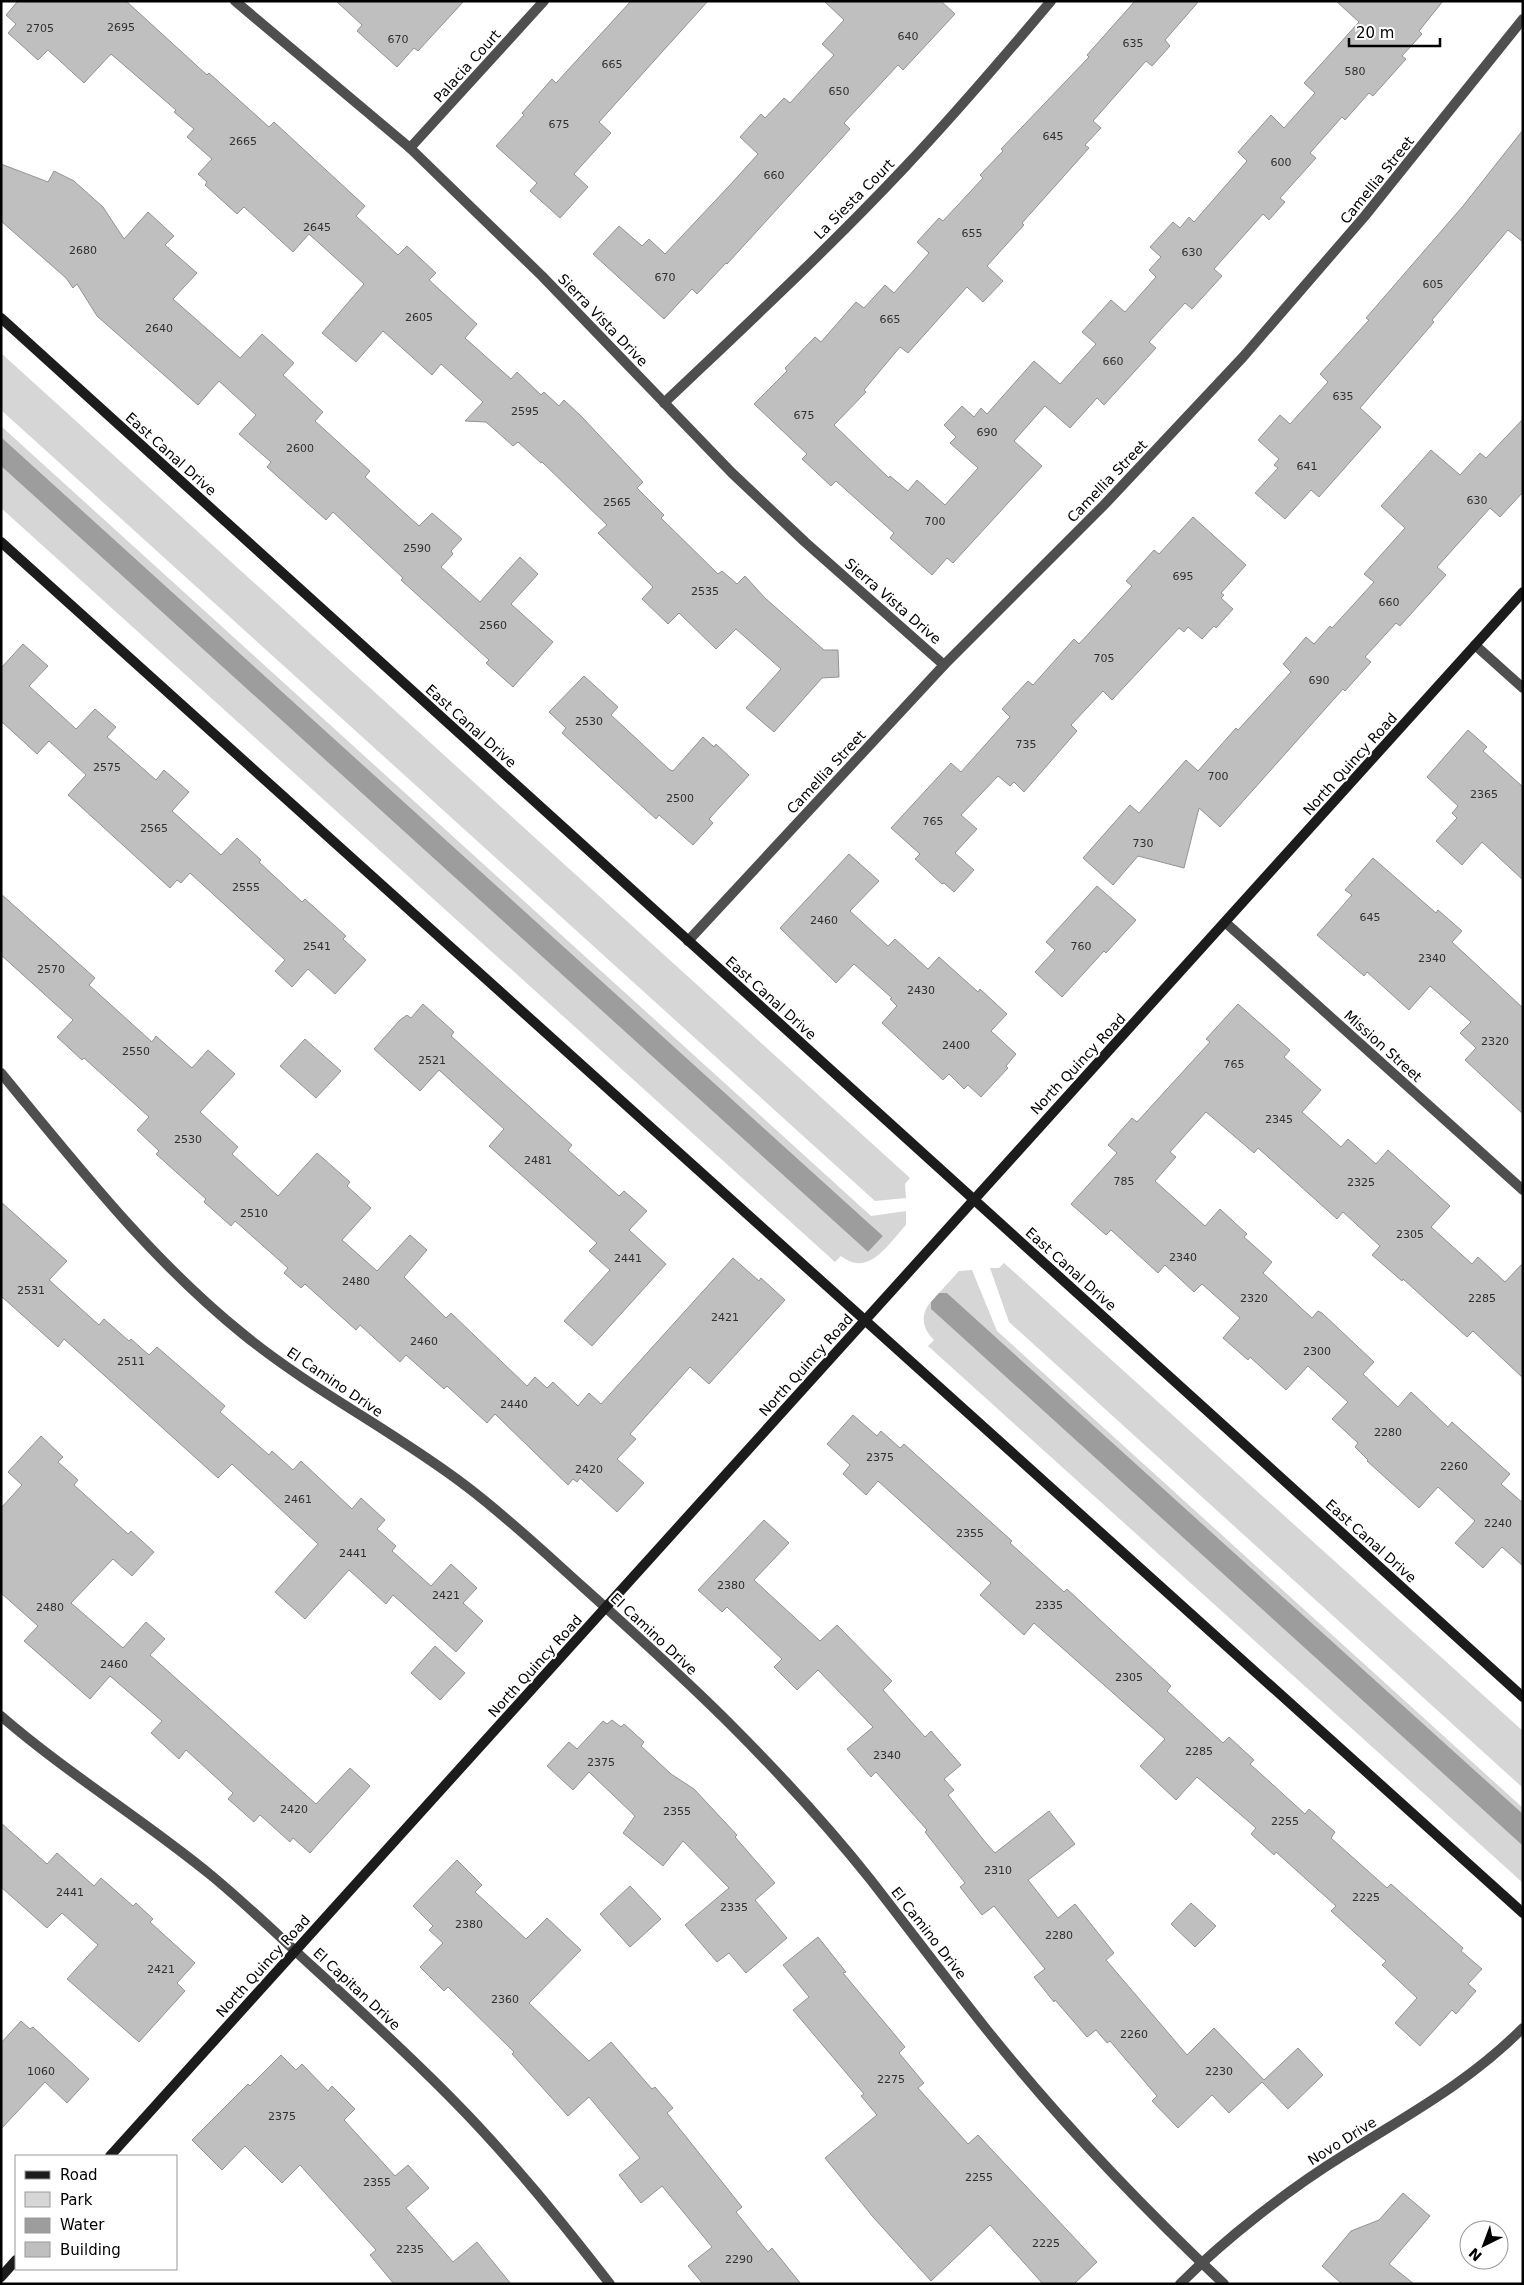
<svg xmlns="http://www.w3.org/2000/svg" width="1524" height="2285" viewBox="0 0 1524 2285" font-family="'DejaVu Sans',sans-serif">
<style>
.green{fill:#d6d6d6}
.water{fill:#9d9d9d}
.building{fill:#bfbfbf;stroke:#939393}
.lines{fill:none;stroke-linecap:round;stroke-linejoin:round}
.street{stroke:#4f4f4f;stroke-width:10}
.secondary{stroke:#1c1c1c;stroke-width:10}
.labels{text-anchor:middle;stroke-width:4;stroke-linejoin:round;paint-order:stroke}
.number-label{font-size:11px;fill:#303030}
.street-label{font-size:14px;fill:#000;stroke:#fff}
</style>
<rect width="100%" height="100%" fill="#fff"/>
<g class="green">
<polygon points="1,353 910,1178 905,1184 906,1198 875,1201 1,410"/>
<path d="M1,426L871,1216L906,1211V1225C888,1244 869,1278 841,1256L835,1262L1,508V466L868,1252L883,1236L1,437Z"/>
<polygon points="1004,1263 1523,1731 1523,1788 1009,1322 990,1268 999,1268"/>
<path d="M972,1270L997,1331L1523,1808V1814L947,1293H939L931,1309L1523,1846V1883L928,1346L934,1340C923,1329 920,1317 929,1304L959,1271Z"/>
</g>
<g class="water">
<polygon points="1,437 883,1236 868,1252 1,466"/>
<polygon points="939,1293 947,1293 1523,1814 1523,1846 931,1309 931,1302"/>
</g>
<g class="building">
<polygon points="18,1 126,1 207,75 209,73 269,127 274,122 365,206 356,216 398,255 407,246 436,273 429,280 477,324 465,338 511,379 517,372 541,395 544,392 559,406 564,400 582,417 643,482 637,488 664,515 661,518 718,574 722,571 737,584 745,576 765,598 824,650 838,650 839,677 822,678 774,732 746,708 781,669 736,629 716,649 679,613 668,624 642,599 653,587 598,533 607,525 542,462 541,463 518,442 513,446 486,422 465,421 483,402 441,364 432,375 383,331 356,362 322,333 364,284 309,234 293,252 244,207 237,214 205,185 207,182 198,174 212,159 187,137 194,129 174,112 176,110 111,54 84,83 48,50 38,60 8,33 16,24 6,15"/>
<polygon points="336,1 464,1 418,51 414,48 397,67 357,31 362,25"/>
<polygon points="631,1 708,1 599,122 611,133 574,174 588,187 560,218 530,191 537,183 496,146 524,115 522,113 552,79 556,83"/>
<polygon points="824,1 941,1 955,14 903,70 898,65 844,123 850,129 727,264 726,263 697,294 692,289 664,319 593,254 619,226 642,246 649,239 665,254 730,185 758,154 740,137 761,114 765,118 784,98 790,103 834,55 822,44 844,20"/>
<polygon points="1135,1 1199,1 1165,40 1170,46 1152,66 1146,61 1093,121 1101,128 1085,145 1089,148 1022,223 1024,225 987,266 1003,281 983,302 967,287 908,353 900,347 864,390 866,392 834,425 889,478 890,476 908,491 917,480 945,505 978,468 950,443 956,437 944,425 962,406 974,417 981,408 987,414 1034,361 1060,384 1096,344 1082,332 1111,300 1125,312 1156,277 1149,270 1161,257 1150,247 1173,222 1180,228 1189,217 1194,222 1247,161 1238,152 1271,115 1284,128 1315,93 1304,83 1359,22 1336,1 1443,1 1419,31 1422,34 1402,56 1406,59 1373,96 1369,93 1345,120 1342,117 1310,153 1316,158 1280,198 1285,202 1269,220 1263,214 1214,269 1222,276 1192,309 1185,303 1149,342 1156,348 1104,405 1097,398 1070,428 1045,406 1014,441 1042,466 953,563 947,558 932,575 890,538 894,533 836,481 831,486 802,459 807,454 754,404 787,371 785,368 815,337 821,342 856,302 864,308 885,285 894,293 929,253 917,242 939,218 943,221 983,178 980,175 1003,151 1001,149 1089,57 1087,55"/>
<polygon points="1523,130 1523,242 1508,230 1432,320 1434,322 1360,408 1381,427 1319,497 1311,490 1285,519 1255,493 1278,468 1274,465 1279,459 1258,440 1280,415 1290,424 1328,382 1320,374 1369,320 1366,318 1463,206"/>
<polygon points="1,164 48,182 54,171 74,181 103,207 124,239 148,212 174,236 165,245 197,273 173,299 240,358 262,334 294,363 283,375 323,412 315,421 370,471 365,477 419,526 432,513 462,539 451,551 453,554 441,567 480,602 520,557 538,574 511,604 553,642 513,687 486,663 489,660 401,580 403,578 333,512 326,520 267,467 271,462 239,434 256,415 219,381 198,405 97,316 77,284 73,288 66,278 1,221"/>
<polygon points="1523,419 1523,492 1500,517 1490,508 1437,567 1446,575 1400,626 1396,623 1365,657 1371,662 1345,691 1343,689 1220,827 1199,808 1184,868 1138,856 1113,885 1083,858 1130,805 1139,813 1186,760 1198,771 1236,728 1238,730 1291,672 1283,664 1306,637 1314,644 1330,626 1332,628 1374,582 1364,574 1405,528 1381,506 1431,450 1460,475 1480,453 1486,458"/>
<polygon points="1193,517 1246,565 1221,593 1224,595 1221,598 1233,609 1216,628 1214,626 1202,639 1188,627 1184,632 1179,628 1112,700 1103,691 1071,725 1077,731 1024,792 1014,782 1010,786 998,776 961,815 977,829 955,853 974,870 954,892 944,883 942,884 915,859 920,854 891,828 951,763 961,772 1010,717 1002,709 1028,681 1033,685 1074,639 1079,644 1132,586 1126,581 1154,550 1159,554"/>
<polygon points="23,644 48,666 29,686 76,729 95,709 116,727 107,737 156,780 164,770 189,792 172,811 221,855 237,838 261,860 259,862 302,902 305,899 346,936 343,939 366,960 335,994 308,969 292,987 275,971 285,960 190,873 181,883 177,880 170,888 68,795 86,775 49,741 37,754 1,721 1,668"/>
<polygon points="584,676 618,707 611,715 670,770 673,771 703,737 714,747 716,744 749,775 709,819 713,823 693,845 659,815 656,819 562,733 566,728 549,712"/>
<polygon points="1468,730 1487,747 1483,751 1523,787 1523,880 1482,842 1462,865 1436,841 1457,818 1452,813 1458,806 1427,777"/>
<polygon points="849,854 879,881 850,911 888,946 895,939 928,969 939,957 978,992 980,989 1007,1014 991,1031 1016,1054 1006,1066 1008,1068 981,1097 968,1085 964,1089 949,1074 943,1080 882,1023 897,1006 890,999 892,998 854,964 836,983 780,928"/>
<polygon points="1373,858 1436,913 1438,910 1462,931 1452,942 1523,1008 1523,1114 1465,1060 1476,1048 1460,1033 1471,1022 1430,986 1409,1010 1367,972 1364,976 1317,935 1352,895 1345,890"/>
<polygon points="1097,886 1136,920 1106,953 1104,951 1062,997 1035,972 1055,950 1046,942"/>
<polygon points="1,894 95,978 89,985 152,1042 156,1036 192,1068 208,1050 235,1074 200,1112 238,1147 232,1154 278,1196 317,1153 350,1182 347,1186 371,1208 342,1240 377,1271 410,1235 427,1250 404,1277 446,1318 451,1313 527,1386 535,1377 547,1388 553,1382 578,1406 589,1393 601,1404 733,1258 759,1281 761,1278 785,1300 709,1384 690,1367 630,1434 636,1439 617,1459 644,1483 617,1512 580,1478 577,1482 573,1479 568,1485 495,1414 487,1423 447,1386 444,1389 406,1355 400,1362 360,1325 356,1330 305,1284 301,1288 284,1273 288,1268 235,1221 231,1226 204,1202 206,1199 156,1154 159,1151 137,1130 149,1117 84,1058 82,1060 57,1037 73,1020 1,955"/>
<polygon points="423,1004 454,1032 451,1036 572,1145 568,1150 619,1196 624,1191 647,1211 629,1230 666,1264 592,1346 564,1321 610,1270 589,1251 597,1243 489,1146 504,1129 439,1070 420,1091 374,1049 400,1020 407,1015 411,1018"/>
<polygon points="1238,1004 1290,1050 1284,1057 1321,1090 1302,1112 1341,1147 1348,1139 1376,1164 1388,1150 1450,1206 1431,1227 1472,1264 1478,1257 1505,1282 1523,1263 1523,1378 1473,1331 1467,1337 1403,1279 1402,1281 1372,1255 1380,1246 1343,1212 1337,1219 1258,1148 1254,1153 1206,1112 1170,1152 1176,1157 1155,1181 1205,1226 1220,1209 1247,1234 1244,1237 1272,1262 1263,1273 1312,1318 1318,1311 1322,1313 1374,1362 1363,1374 1398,1407 1411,1392 1448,1427 1452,1422 1510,1474 1501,1484 1523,1503 1523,1566 1502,1547 1483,1568 1455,1543 1475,1521 1438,1487 1419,1508 1367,1461 1368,1460 1355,1447 1358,1443 1332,1419 1348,1402 1308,1366 1286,1390 1250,1357 1248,1360 1223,1338 1240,1318 1202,1284 1194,1292 1165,1265 1158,1273 1111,1230 1106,1235 1071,1204 1117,1153 1108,1145 1132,1118 1137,1122 1210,1042 1206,1039"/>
<polygon points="305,1039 341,1071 316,1098 280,1066"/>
<polygon points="1,1202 67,1261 49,1280 99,1325 104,1319 129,1341 131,1339 149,1355 157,1347 225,1406 220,1412 269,1455 272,1451 293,1470 301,1461 352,1509 361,1498 385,1520 377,1529 396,1546 392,1551 431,1586 451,1564 477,1588 463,1603 483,1621 456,1652 393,1595 386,1604 349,1570 305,1619 275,1592 318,1544 232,1464 218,1478 64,1339 58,1347 1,1296"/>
<polygon points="853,1415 877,1436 881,1431 900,1448 904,1444 1012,1541 1010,1543 1064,1592 1067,1589 1171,1686 1167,1691 1223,1743 1229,1737 1254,1760 1250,1764 1305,1814 1309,1809 1335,1832 1331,1838 1387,1888 1391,1884 1463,1948 1461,1951 1482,1969 1468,1984 1476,1991 1456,2014 1452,2010 1420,2046 1395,2023 1417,1998 1382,1965 1386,1961 1331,1911 1336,1906 1276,1852 1274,1855 1251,1834 1256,1828 1197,1777 1176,1800 1140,1766 1165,1739 1034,1623 1024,1635 980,1595 991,1583 878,1481 866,1495 843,1474 850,1465 827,1444"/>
<polygon points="41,1436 63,1457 58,1462 78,1480 74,1485 128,1534 131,1531 154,1552 132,1576 113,1559 71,1603 123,1648 146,1622 165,1639 150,1655 316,1804 350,1768 370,1786 310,1853 293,1838 290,1842 260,1815 254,1822 228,1799 233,1793 186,1750 179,1759 151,1733 162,1721 110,1676 90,1699 24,1641 38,1626 1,1593 1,1508 22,1485 8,1472"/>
<polygon points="764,1520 789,1543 754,1580 820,1641 837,1625 892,1681 883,1690 925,1737 931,1731 961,1765 944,1779 954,1790 948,1795 986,1843 995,1853 1049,1811 1075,1844 1028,1880 1058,1918 1075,1904 1114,1953 1106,1960 1187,2055 1214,2028 1264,2080 1298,2048 1323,2075 1288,2109 1262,2082 1229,2113 1212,2095 1178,2128 1152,2101 1157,2096 1110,2041 1107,2043 1096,2030 1087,2037 1055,2000 1054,2002 1034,1977 1045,1969 994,1906 982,1915 960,1887 965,1883 925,1832 927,1830 876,1772 871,1777 847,1749 873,1727 818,1670 797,1690 774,1667 782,1659 727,1607 722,1612 698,1590"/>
<polygon points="435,1646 465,1673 440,1700 411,1673"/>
<polygon points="612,1720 621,1727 624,1724 644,1742 641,1746 671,1774 694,1789 737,1835 735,1837 775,1883 755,1900 787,1938 746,1973 729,1953 717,1962 685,1925 729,1888 683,1841 663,1866 623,1833 635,1816 589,1772 573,1790 547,1766 569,1742 577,1749 603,1721 607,1724"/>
<polygon points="1,1823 47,1864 57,1853 94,1886 101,1878 133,1906 136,1903 153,1919 150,1922 195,1963 177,1983 185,1991 139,2042 67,1979 98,1945 62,1913 47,1928 1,1887"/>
<polygon points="457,1860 482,1885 475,1892 526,1939 547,1918 581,1950 529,2003 589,2061 611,2042 652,2089 655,2087 673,2108 667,2113 742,2207 736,2212 768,2252 772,2248 801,2284 703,2284 688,2266 712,2247 662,2186 641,2203 619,2175 640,2158 589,2097 568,2116 512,2054 514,2052 448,1987 444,1991 420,1967 443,1943 429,1930 433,1926 413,1906"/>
<polygon points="630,1886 661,1919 630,1947 600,1914"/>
<polygon points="1191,1903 1216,1926 1195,1947 1171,1924"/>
<polygon points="818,1937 846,1972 843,1973 905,2047 899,2053 924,2083 918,2088 968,2144 978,2135 1097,2262 1074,2284 1043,2284 990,2225 931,2281 873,2217 825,2158 877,2115 861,2096 864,2094 793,2010 809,1997 783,1965"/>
<polygon points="21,2021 30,2029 33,2027 89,2079 67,2103 45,2082 1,2129 1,2043"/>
<polygon points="281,2055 296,2070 302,2064 328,2091 332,2086 355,2109 344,2120 395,2176 408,2165 429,2188 406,2208 453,2262 477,2242 511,2284 394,2284 370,2255 376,2250 300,2165 282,2183 245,2146 222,2170 192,2140 248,2084 250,2086"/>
<polygon points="1403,2193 1430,2216 1389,2264 1414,2284 1342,2284 1322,2266 1351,2231 1379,2220"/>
</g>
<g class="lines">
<g class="street">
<polyline points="235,1 410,148 542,276 732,473 805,542 944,665"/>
<polyline points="410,148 544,1"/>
<path d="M664,403C745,326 828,249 905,167C956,113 1003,58 1051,1"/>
<polyline points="1475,645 1523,688"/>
<polyline points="1226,923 1523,1190"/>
<polyline points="688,941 944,665 1104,505 1243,357 1364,217 1523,19"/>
<path d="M1,1073C77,1165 150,1259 243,1334C313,1391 394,1431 466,1486C507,1517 545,1553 584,1588C633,1632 683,1677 730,1724C779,1773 827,1825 870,1879C909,1929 947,1980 987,2030C1059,2120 1140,2205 1224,2284"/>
<path d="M1,1716C68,1774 144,1820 212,1876C247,1905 281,1938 315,1969C362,2012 410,2056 455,2102C511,2159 561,2221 610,2284"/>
<path d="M1180,2284C1226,2238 1289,2189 1344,2155C1409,2114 1468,2083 1523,2028"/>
</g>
<g class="secondary">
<polyline points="1,318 1523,1697"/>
<polyline points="1,542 1523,1913"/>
<polyline points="110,2156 1523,592"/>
<polyline points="1,2277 16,2260"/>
</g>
</g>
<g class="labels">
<g class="number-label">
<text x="121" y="31">2695</text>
<text x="40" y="32">2705</text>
<text x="908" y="40">640</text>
<text x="398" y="43">670</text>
<text x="1133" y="47">635</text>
<text x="612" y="68">665</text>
<text x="1355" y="75">580</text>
<text x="839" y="95">650</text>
<text x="559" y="128">675</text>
<text x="1053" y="140">645</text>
<text x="243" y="145">2665</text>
<text x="1281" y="166">600</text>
<text x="774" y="179">660</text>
<text x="317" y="231">2645</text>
<text x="972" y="237">655</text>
<text x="83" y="254">2680</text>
<text x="1192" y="256">630</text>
<text x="665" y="281">670</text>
<text x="1433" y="288">605</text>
<text x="419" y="321">2605</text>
<text x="890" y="323">665</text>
<text x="159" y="332">2640</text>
<text x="1113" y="365">660</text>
<text x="1343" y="400">635</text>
<text x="525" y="415">2595</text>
<text x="804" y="419">675</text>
<text x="987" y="436">690</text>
<text x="300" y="452">2600</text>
<text x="1307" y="470">641</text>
<text x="1477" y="504">630</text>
<text x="617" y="506">2565</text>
<text x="935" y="525">700</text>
<text x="417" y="552">2590</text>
<text x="1183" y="580">695</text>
<text x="705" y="595">2535</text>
<text x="1389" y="606">660</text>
<text x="493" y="629">2560</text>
<text x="1104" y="662">705</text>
<text x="1319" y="684">690</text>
<text x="589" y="725">2530</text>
<text x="1026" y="748">735</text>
<text x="107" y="771">2575</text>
<text x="1218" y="780">700</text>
<text x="1484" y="798">2365</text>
<text x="680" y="802">2500</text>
<text x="933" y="825">765</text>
<text x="154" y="832">2565</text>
<text x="1143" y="847">730</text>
<text x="246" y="891">2555</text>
<text x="1370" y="921">645</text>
<text x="824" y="924">2460</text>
<text x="317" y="950">2541</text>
<text x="1081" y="950">760</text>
<text x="1432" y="962">2340</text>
<text x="51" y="973">2570</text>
<text x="921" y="994">2430</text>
<text x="1495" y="1045">2320</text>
<text x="956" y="1049">2400</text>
<text x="136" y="1055">2550</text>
<text x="432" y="1064">2521</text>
<text x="1234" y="1068">765</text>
<text x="1279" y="1123">2345</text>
<text x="188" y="1143">2530</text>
<text x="538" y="1164">2481</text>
<text x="1124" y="1185">785</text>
<text x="1361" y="1186">2325</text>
<text x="254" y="1217">2510</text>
<text x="1410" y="1238">2305</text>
<text x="1183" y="1261">2340</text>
<text x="628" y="1262">2441</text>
<text x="356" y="1285">2480</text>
<text x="31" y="1294">2531</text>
<text x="1254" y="1302">2320</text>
<text x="1482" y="1302">2285</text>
<text x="725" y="1321">2421</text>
<text x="424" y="1345">2460</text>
<text x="1317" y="1355">2300</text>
<text x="131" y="1365">2511</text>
<text x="514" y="1408">2440</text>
<text x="1388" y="1436">2280</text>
<text x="880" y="1461">2375</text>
<text x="1454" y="1470">2260</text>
<text x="589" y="1473">2420</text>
<text x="298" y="1503">2461</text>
<text x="1498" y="1527">2240</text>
<text x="970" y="1537">2355</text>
<text x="353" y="1557">2441</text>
<text x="731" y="1589">2380</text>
<text x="446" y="1599">2421</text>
<text x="1049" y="1609">2335</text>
<text x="50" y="1611">2480</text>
<text x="114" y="1668">2460</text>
<text x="1129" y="1681">2305</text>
<text x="1199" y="1755">2285</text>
<text x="887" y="1759">2340</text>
<text x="601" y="1766">2375</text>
<text x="294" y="1813">2420</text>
<text x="677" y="1815">2355</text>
<text x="1285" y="1825">2255</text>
<text x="998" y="1874">2310</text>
<text x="70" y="1896">2441</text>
<text x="1366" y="1901">2225</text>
<text x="734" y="1911">2335</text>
<text x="469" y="1928">2380</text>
<text x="1059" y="1939">2280</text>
<text x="161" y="1973">2421</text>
<text x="505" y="2003">2360</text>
<text x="1134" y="2038">2260</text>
<text x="41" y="2075">1060</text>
<text x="1219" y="2075">2230</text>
<text x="891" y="2083">2275</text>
<text x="282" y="2120">2375</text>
<text x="979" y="2181">2255</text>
<text x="377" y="2186">2355</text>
<text x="1046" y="2247">2225</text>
<text x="410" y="2253">2235</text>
<text x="739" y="2263">2290</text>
</g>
<g class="street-label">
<text transform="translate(467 66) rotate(-48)" y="5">Palacia Court</text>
<text transform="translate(1377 180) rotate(-51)" y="5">Camellia Street</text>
<text transform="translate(854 199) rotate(-45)" y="5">La Siesta Court</text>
<text transform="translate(603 320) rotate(46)" y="5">Sierra Vista Drive</text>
<text transform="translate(171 454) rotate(42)" y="5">East Canal Drive</text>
<text transform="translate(1107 481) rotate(-46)" y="5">Camellia Street</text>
<text transform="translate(893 601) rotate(41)" y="5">Sierra Vista Drive</text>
<text transform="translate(471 726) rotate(42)" y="5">East Canal Drive</text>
<text transform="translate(1350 764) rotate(-48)" y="5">North Quincy Road</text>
<text transform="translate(826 772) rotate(-47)" y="5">Camellia Street</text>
<text transform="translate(771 998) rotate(42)" y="5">East Canal Drive</text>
<text transform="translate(1383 1046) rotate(42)" y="5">Mission Street</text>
<text transform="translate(1078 1064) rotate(-47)" y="5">North Quincy Road</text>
<text transform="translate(1071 1269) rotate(42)" y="5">East Canal Drive</text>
<text transform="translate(806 1365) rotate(-48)" y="5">North Quincy Road</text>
<text transform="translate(335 1382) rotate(34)" y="5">El Camino Drive</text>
<text transform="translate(1371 1541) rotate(42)" y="5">East Canal Drive</text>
<text transform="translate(654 1634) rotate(43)" y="5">El Camino Drive</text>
<text transform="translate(535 1666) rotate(-48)" y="5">North Quincy Road</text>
<text transform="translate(929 1933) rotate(52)" y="5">El Camino Drive</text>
<text transform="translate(263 1966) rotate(-48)" y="5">North Quincy Road</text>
<text transform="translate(357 1989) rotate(43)" y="5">El Capitan Drive</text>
<text transform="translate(1342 2141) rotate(-32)" y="5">Novo Drive</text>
</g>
</g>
<rect width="1524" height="2285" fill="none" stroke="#000000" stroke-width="5"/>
<rect x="15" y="2155" width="162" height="115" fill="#ffffff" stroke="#999999"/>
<rect x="25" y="2171" width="25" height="8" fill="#1c1c1c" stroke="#999999"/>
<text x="60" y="2180" font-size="15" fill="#000000">Road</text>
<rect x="25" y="2192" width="25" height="15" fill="#d6d6d6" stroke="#999999"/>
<text x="60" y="2205" font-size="15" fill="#000000">Park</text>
<rect x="25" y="2218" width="25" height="15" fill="#9d9d9d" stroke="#999999"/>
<text x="60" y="2230" font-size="15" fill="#000000">Water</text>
<rect x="25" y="2242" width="25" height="15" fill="#bfbfbf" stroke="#999999"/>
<text x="60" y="2255" font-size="15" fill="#000000">Building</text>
<g transform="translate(1484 2245) rotate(222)"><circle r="24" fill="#ffffff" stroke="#999999"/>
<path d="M0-4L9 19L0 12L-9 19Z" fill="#000000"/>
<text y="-8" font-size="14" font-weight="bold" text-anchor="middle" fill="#000000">N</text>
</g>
<path d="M1349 38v8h91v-8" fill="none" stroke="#000000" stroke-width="2.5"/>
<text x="1356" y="38" font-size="15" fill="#000000" stroke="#ffffff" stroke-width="4" paint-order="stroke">20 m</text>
</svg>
